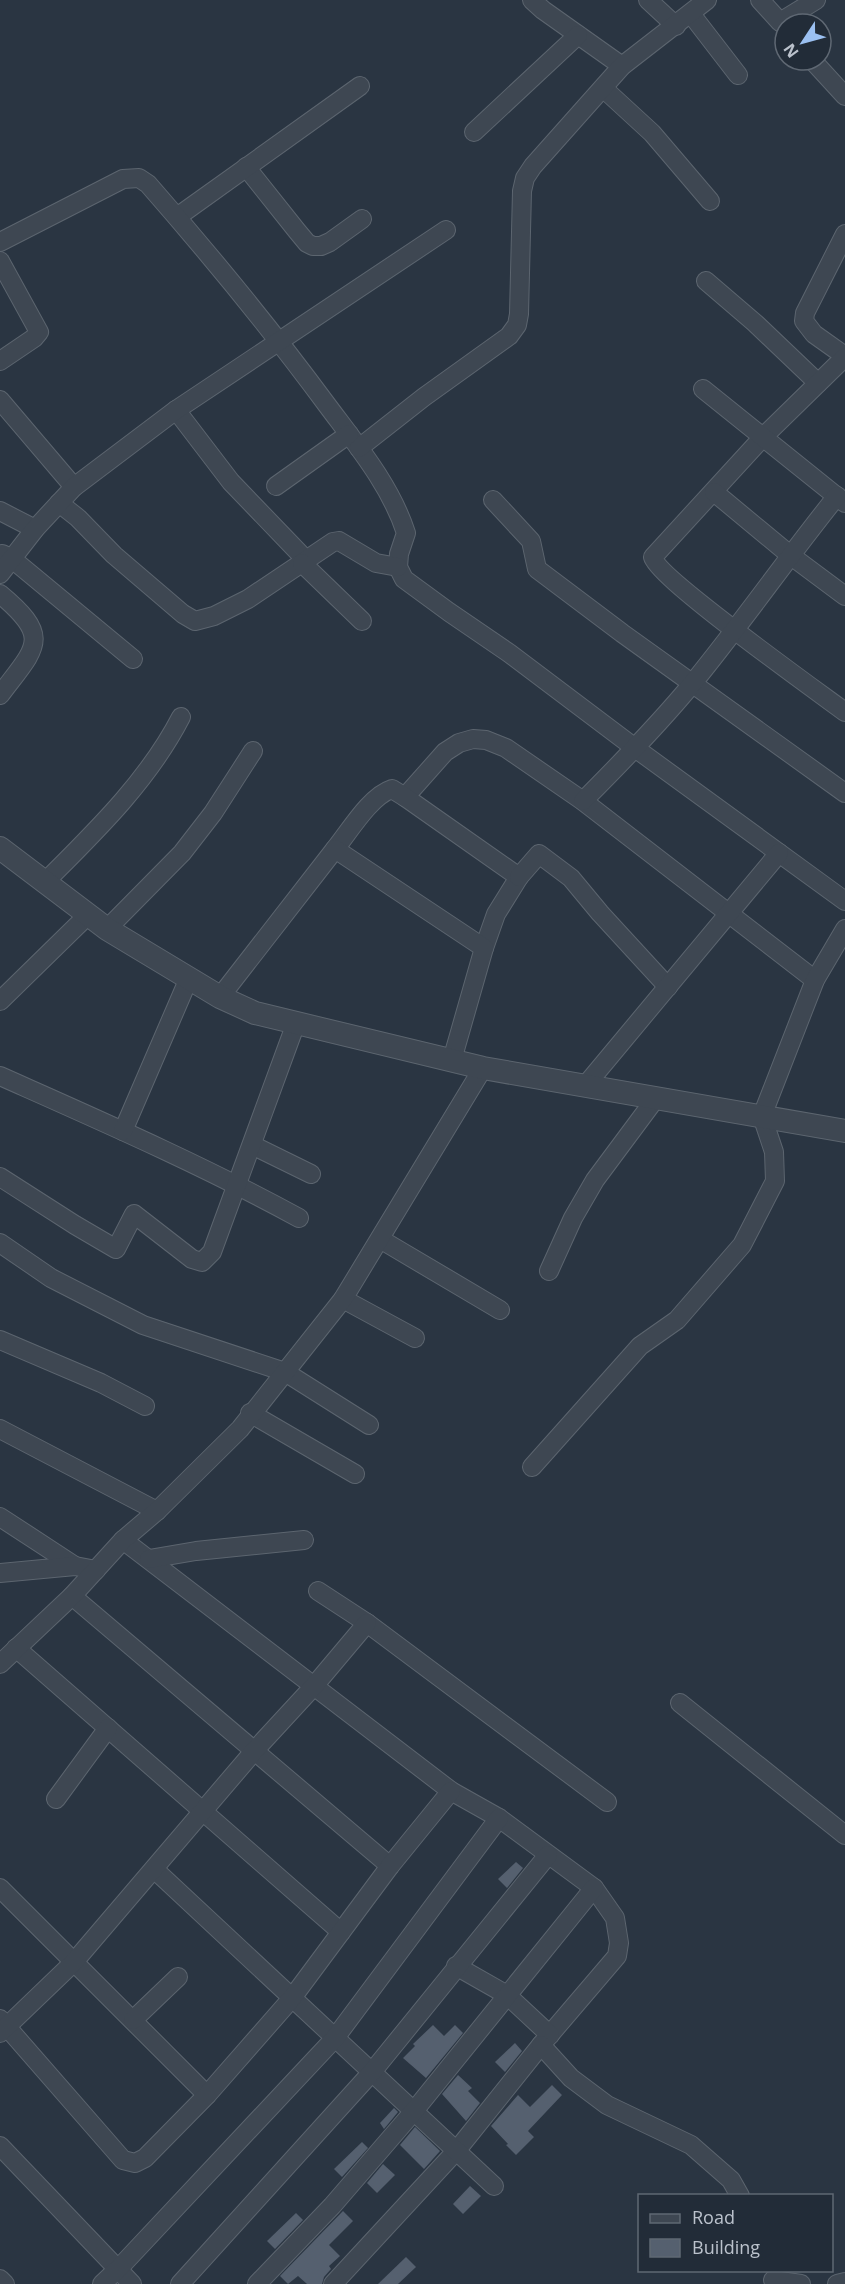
<svg xmlns="http://www.w3.org/2000/svg" width="845" height="2284" viewBox="0 0 845 2284" font-family="'Open Sans',sans-serif">
<style>
.building{fill:#55606f}
.lines{fill:none;stroke-linecap:round;stroke-linejoin:round}
.minor-casing{stroke:#5c656f;stroke-width:20}
.tertiary-casing{stroke:#5c656f;stroke-width:24}
.minor{stroke:#3e4752;stroke-width:18}
.tertiary{stroke:#3e4752;stroke-width:22}
</style>
<rect width="100%" height="100%" fill="#2a3542"/>
<g class="building">
<polygon points="516,1862 523,1868 507,1888 498,1879"/>
<polygon points="433,2025 444,2036 455,2025 463,2033 426,2078 403,2058 415,2046 413,2044"/>
<polygon points="515,2043 522,2051 505,2072 495,2062"/>
<polygon points="458,2075 472,2088 468,2091 480,2103 466,2121 442,2094"/>
<polygon points="552,2085 562,2095 528,2131 534,2137 516,2155 506,2145 508,2144 491,2126 518,2095 530,2107"/>
<polygon points="394,2108 398,2112 384,2129 380,2123"/>
<polygon points="415,2127 440,2151 424,2169 400,2145"/>
<polygon points="362,2142 368,2148 342,2177 334,2169"/>
<polygon points="383,2164 395,2175 377,2193 367,2183"/>
<polygon points="470,2186 481,2196 463,2214 453,2204"/>
<polygon points="343,2211 353,2221 329,2245 340,2256 329,2266 331,2269 324,2277 322,2284 307,2284 298,2276 288,2284 280,2276"/>
<polygon points="296,2213 303,2220 275,2249 267,2241"/>
<polygon points="406,2257 416,2267 398,2284 378,2284"/>
</g>
<g class="lines">
<defs>
<g id="minor">
<polyline points="532,0 543,10 622,66"/>
<polyline points="648,0 676,26"/>
<polyline points="760,0 780,22 816,0"/>
<polyline points="691,14 738,75"/>
<polyline points="812,60 845,96"/>
<polyline points="603,88 652,133 710,201"/>
<polyline points="474,132 578,35"/>
<polyline points="246,167 297,231 307,243 313,246 321,246 330,242 362,219"/>
<polyline points="177,217 360,86"/>
<polyline points="845,234 805,313 804,321 814,334 845,356"/>
<path d="M0,242L123,179L139,178L148,184C211,256 271,329 327,405C356,444 391,486 406,533L399,554L398,567L404,579L449,612L509,653L635,748L845,901"/>
<polyline points="0,261 39,332 34,338 0,361"/>
<polyline points="706,281 755,323 818,383"/>
<path d="M845,357L763,437L653,557C657,577 818,692 845,712"/>
<polyline points="703,389 845,503"/>
<polyline points="0,400 74,487"/>
<polyline points="176,410 231,482 306,560"/>
<polyline points="359,448 424,397 509,336 517,325 519,314 522,191 525,178 533,166 622,66 707,0"/>
<polyline points="276,486 349,434"/>
<polyline points="714,492 790,555 845,596"/>
<polyline points="493,500 531,541 537,569 622,633 845,793"/>
<polyline points="59,503 78,518 114,555 183,614 195,621 214,616 248,599 333,542 339,541 376,563 398,567"/>
<polyline points="0,511 35,529"/>
<polyline points="2,554 11,558 133,659"/>
<polyline points="302,563 362,621"/>
<polyline points="0,574 35,529 74,487 176,410 446,230"/>
<path d="M0,594C53,638 36,647 0,695"/>
<polyline points="405,797 445,752 459,743 473,739 486,740 506,748 583,801 815,980"/>
<path d="M583,801C621,763 658,725 692,684C742,623 787,558 837,496"/>
<path d="M335,849C349,832 370,796 392,789L405,797L519,877L496,914L484,948"/>
<polyline points="519,877 539,854 571,878 600,913 668,987"/>
<path d="M45,882C95,832 148,781 181,717"/>
<polyline points="107,929 182,853 213,813 253,751"/>
<polyline points="220,997 335,849 484,948 452,1060"/>
<polyline points="0,1001 88,915"/>
<path d="M0,1076C101,1121 202,1165 299,1218"/>
<polyline points="585,1086 779,853"/>
<polyline points="123,1131 189,978"/>
<polyline points="252,1145 311,1174"/>
<polyline points="0,1177 75,1225 116,1249 134,1214 192,1259 202,1262 212,1252 296,1023"/>
<polyline points="380,1239 500,1310"/>
<polyline points="0,1243 51,1278 143,1325 285,1372 369,1425"/>
<polyline points="549,1271 573,1218 595,1180 656,1098"/>
<polyline points="343,1299 415,1338"/>
<polyline points="0,1340 101,1383 145,1406"/>
<polyline points="250,1413 355,1474"/>
<polyline points="0,1429 157,1511"/>
<polyline points="532,1467 640,1346 677,1320 742,1245 775,1181 774,1152 762,1116 815,980 845,929"/>
<polyline points="0,1517 75,1566"/>
<polyline points="123,1540 451,1791 499,1818 594,1888 615,1918 619,1943 617,1956 541,2045 457,2150 333,2284"/>
<polyline points="149,1559 196,1551 304,1540"/>
<polyline points="0,1573 75,1566 96,1570"/>
<polyline points="318,1591 367,1623 607,1802"/>
<polyline points="72,1596 390,1866"/>
<polyline points="16,1648 341,1932"/>
<polyline points="0,1664 72,1596 123,1540 157,1511 240,1429 343,1299 483,1068"/>
<polyline points="680,1703 845,1835"/>
<polyline points="56,1799 108,1728"/>
<polyline points="154,1869 494,2186"/>
<polyline points="0,1888 207,2095"/>
<polyline points="456,1966 507,1995 550,2035"/>
<polyline points="0,2019 123,2160 135,2163 145,2158 207,2095 292,1998 390,1866 451,1791"/>
<polyline points="133,2020 178,1977"/>
<polyline points="0,2033 74,1962 255,1750 314,1686 367,1623"/>
<polyline points="541,2045 571,2078 607,2105 691,2145 731,2180 740,2196"/>
<polyline points="0,2146 132,2284"/>
<polyline points="0,2279 5,2284"/>
<polyline points="773,2280 801,2284"/>
<polyline points="102,2284 121,2266 335,2038 499,1818"/>
<polyline points="180,2284 372,2072 548,1855"/>
<polyline points="257,2284 332,2206 414,2111 594,1888"/>
<polyline points="837,2284 845,2282"/>
</g>
<polyline id="tertiary" points="0,848 107,929 220,997 255,1013 483,1068 845,1131"/>
</defs>
<use href="#minor" class="minor-casing"/>
<use href="#tertiary" class="tertiary-casing"/>
<use href="#minor" class="minor"/>
<use href="#tertiary" class="tertiary"/>
</g>
<rect x="638" y="2194" width="195" height="78" fill="#222c38" stroke="#5f6873" stroke-width="1.5"/>
<rect x="650" y="2214" width="30" height="9" fill="#3e4752" stroke="#5f6873" stroke-width="1.5"/>
<text x="692" y="2224" font-size="18" fill="#bbc2cc">Road</text>
<rect x="650" y="2239" width="30" height="18" fill="#55606f" stroke="#5f6873" stroke-width="1.5"/>
<text x="692" y="2254" font-size="18" fill="#bbc2cc">Building</text>
<g transform="translate(803 42) rotate(234)"><circle r="28" fill="#222c38" stroke="#5f6873" stroke-width="1.5"/>
<path d="M0-4.5L10 22L0 15L-10 22Z" fill="#9bc0f1"/>
<text y="-9" font-size="16" font-weight="bold" text-anchor="middle" fill="#bbc2cc">N</text>
</g>
</svg>
